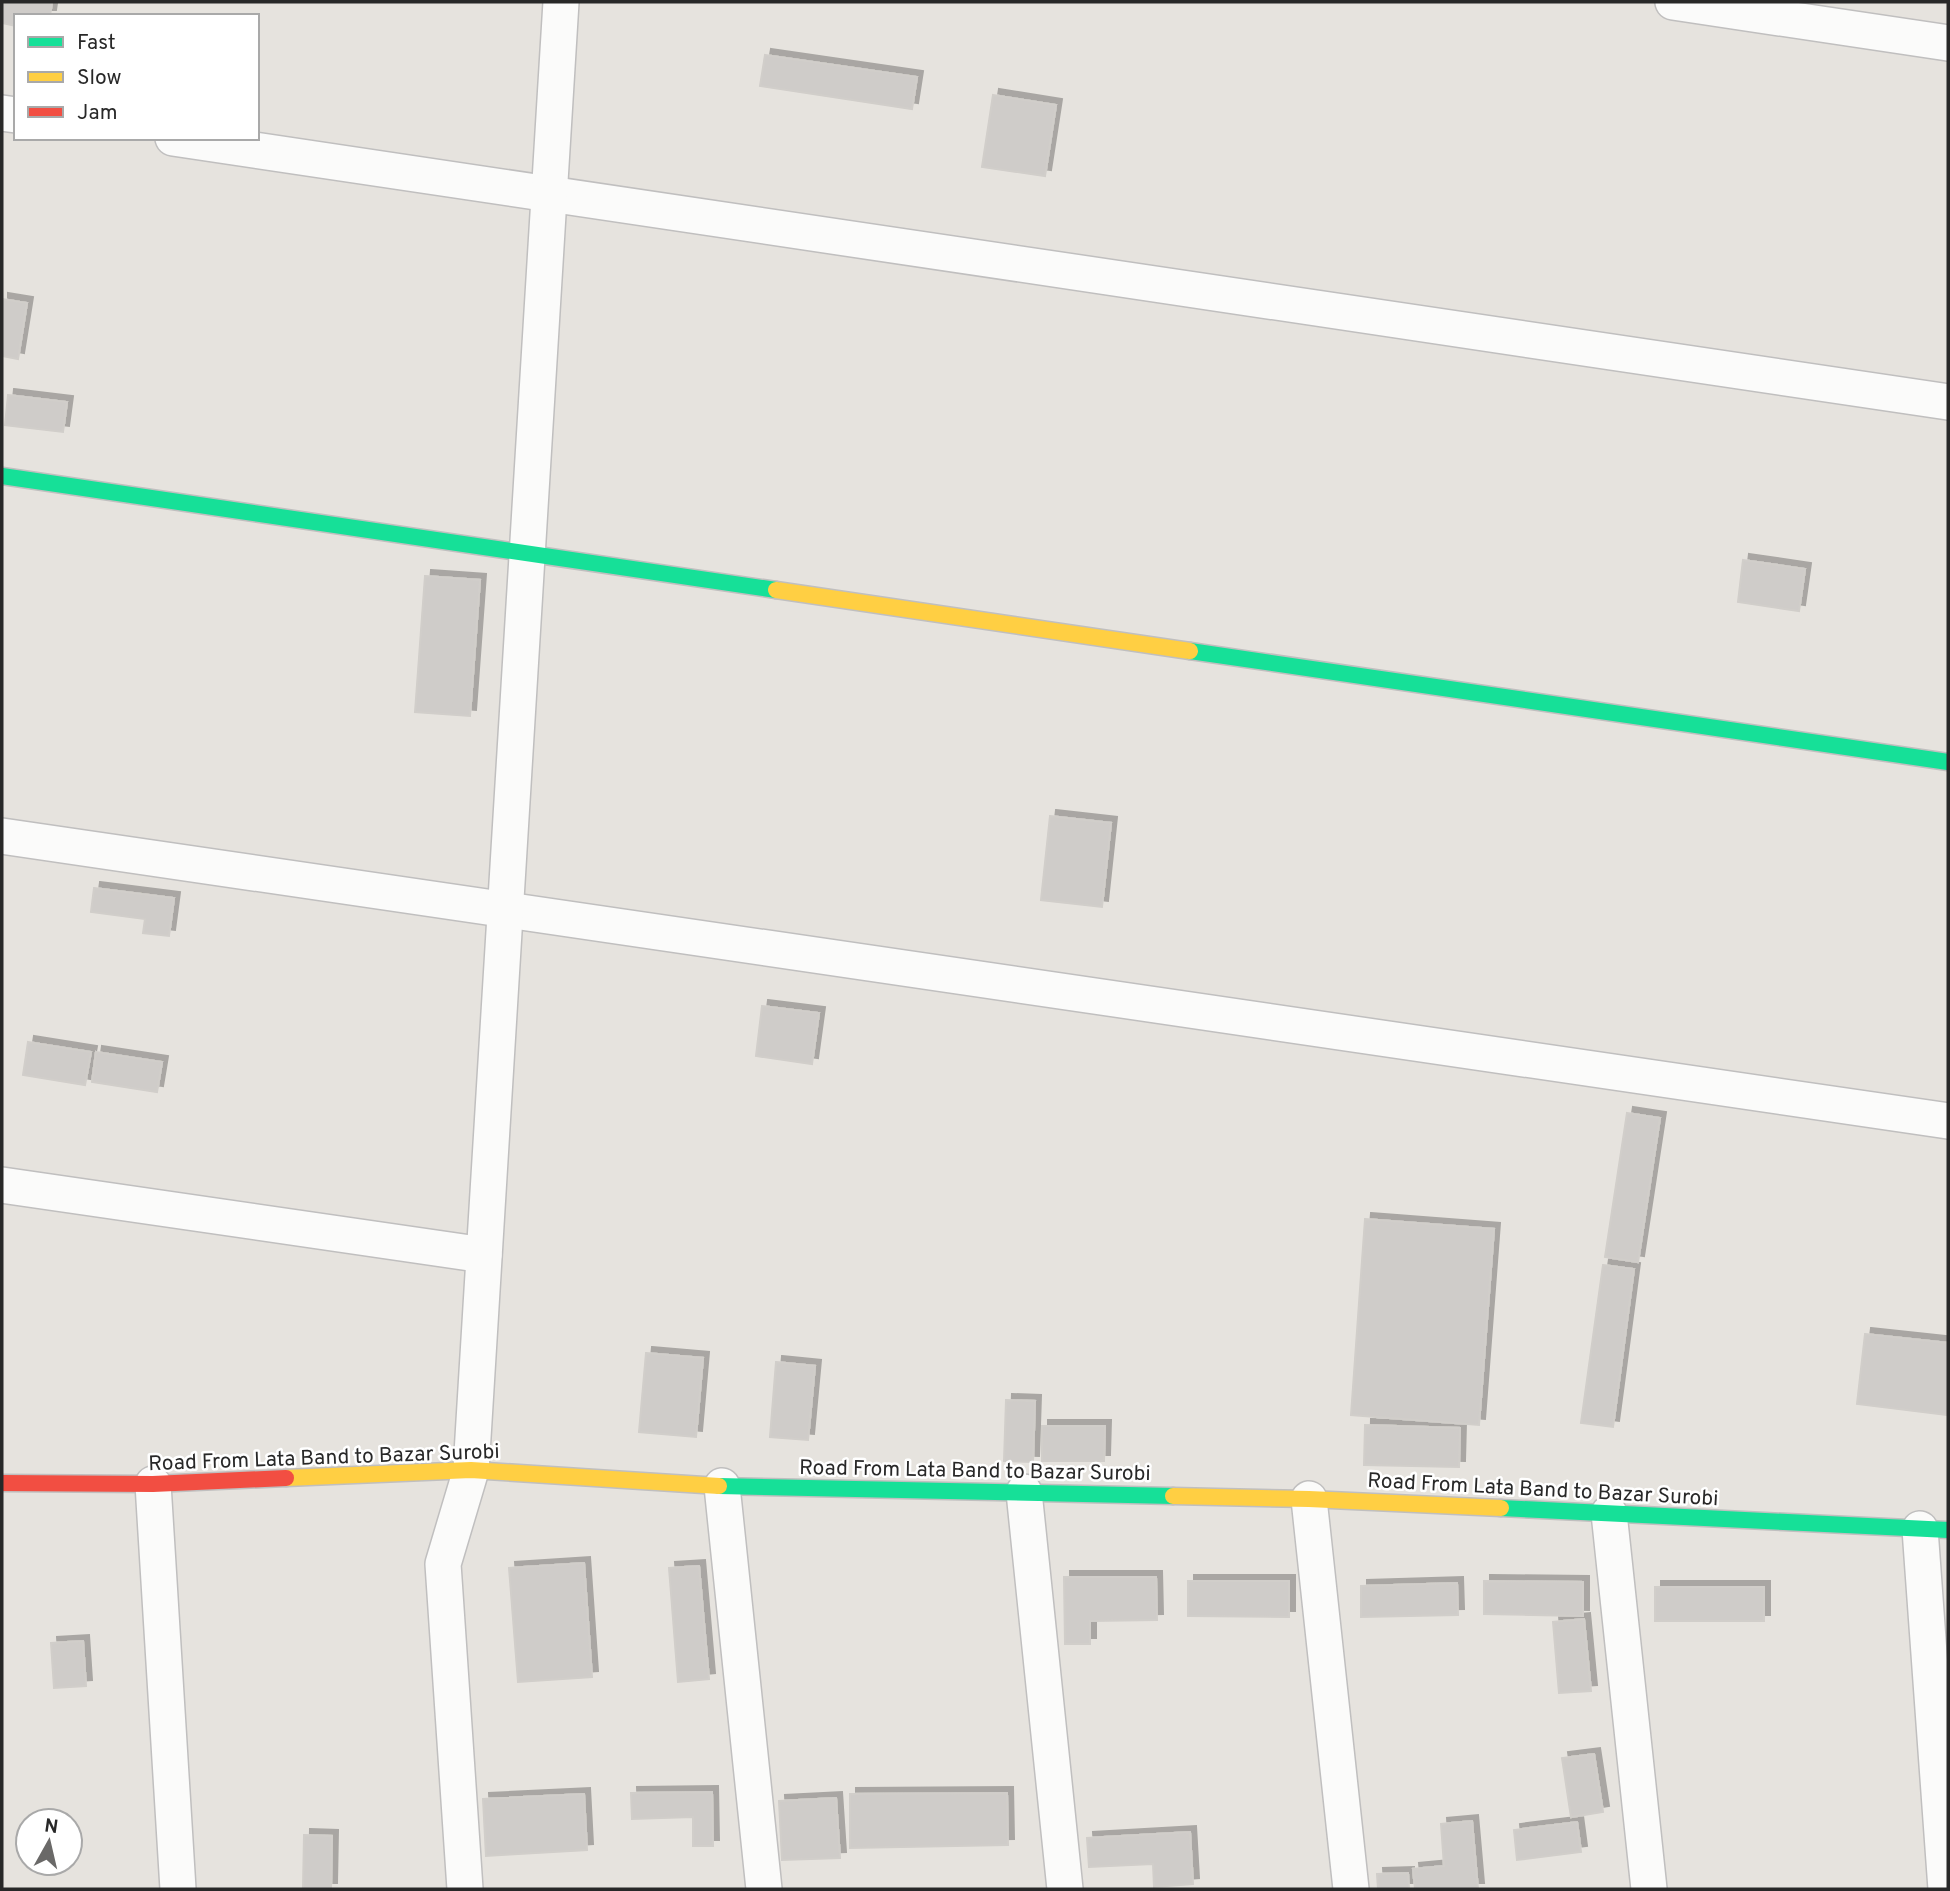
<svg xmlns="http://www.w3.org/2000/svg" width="1950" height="1891" viewBox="0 0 1950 1891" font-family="Overpass,sans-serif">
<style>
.building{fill:#cfccc9;stroke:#d1ceca;stroke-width:2;filter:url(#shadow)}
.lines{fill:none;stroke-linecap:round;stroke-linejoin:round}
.street-casing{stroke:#c0bfbf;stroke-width:38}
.fast-casing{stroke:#c0bfbf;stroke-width:19}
.slow-casing{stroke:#c0bfbf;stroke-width:19}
.jam-casing{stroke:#c0bfbf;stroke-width:19}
.street{stroke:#fbfbfa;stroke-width:35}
.fast{stroke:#16e098;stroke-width:16}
.slow{stroke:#ffcf43;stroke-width:16}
.jam{stroke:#f24e42;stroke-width:16}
.labels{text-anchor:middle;stroke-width:5;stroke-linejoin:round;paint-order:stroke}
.street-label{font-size:21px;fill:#282828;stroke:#fff}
</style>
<defs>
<filter id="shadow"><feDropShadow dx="6" dy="-6" stdDeviation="0" flood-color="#0004"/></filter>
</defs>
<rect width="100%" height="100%" fill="#e6e3de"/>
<g class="building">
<polygon points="2,2 52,2 50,16 16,16 16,26 2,23"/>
<polygon points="765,55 917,77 912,109 760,86"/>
<polygon points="993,95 1056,105 1045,176 982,167"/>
<polygon points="2,299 27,303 18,359 2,356"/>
<polygon points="8,395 67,402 63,432 5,425"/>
<polygon points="1743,560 1805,569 1799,611 1738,602"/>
<polygon points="425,576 480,580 470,716 415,712"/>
<polygon points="1050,816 1111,823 1102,907 1041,900"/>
<polygon points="94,888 174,898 169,936 143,933 145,919 91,912"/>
<polygon points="762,1006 819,1013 812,1064 756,1056"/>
<polygon points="28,1042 91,1052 85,1085 23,1075"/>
<polygon points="96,1052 162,1062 157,1092 92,1082"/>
<polygon points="1627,1113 1660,1118 1638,1262 1605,1257"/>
<polygon points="1365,1219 1494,1229 1479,1425 1351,1415"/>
<polygon points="1603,1265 1634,1269 1613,1427 1581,1423"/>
<polygon points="1865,1334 1948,1343 1948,1415 1857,1404"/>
<polygon points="646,1353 703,1358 696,1437 639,1432"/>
<polygon points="776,1362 815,1366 808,1440 770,1437"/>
<polygon points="1006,1400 1035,1401 1033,1462 1004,1461"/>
<polygon points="1365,1425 1460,1428 1459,1467 1364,1465"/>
<polygon points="1042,1426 1105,1426 1104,1461 1042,1461"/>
<polygon points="584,1563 592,1677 518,1682 509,1568"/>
<polygon points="699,1566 709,1679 678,1682 669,1568"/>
<polygon points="1064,1577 1156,1577 1157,1620 1090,1621 1090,1644 1065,1644"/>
<polygon points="1188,1581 1289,1581 1289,1617 1188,1616"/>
<polygon points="1484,1581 1583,1582 1583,1616 1484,1614"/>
<polygon points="1457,1583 1458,1615 1361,1617 1361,1586"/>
<rect x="1655" y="1587" width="109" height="34"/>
<polygon points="1584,1619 1591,1691 1559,1693 1553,1622"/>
<polygon points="83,1641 86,1686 54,1688 51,1643"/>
<polygon points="1594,1754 1603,1812 1571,1817 1562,1758"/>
<polygon points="712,1792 713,1846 693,1846 693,1817 632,1819 631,1793"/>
<polygon points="1007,1793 1008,1845 850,1848 850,1794"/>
<polygon points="584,1794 587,1850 486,1856 483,1799"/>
<polygon points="836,1798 840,1858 782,1860 779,1801"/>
<polygon points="1472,1821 1478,1889 1415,1889 1413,1869 1444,1866 1441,1824"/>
<polygon points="1577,1822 1581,1852 1517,1860 1514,1830"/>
<polygon points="1190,1832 1193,1884 1154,1887 1153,1864 1089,1867 1087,1838"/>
<polygon points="304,1835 332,1836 331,1889 303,1889"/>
<polygon points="1408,1873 1409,1889 1378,1889 1377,1874"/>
</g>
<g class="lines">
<defs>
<g id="street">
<polyline points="1673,2 1948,43"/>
<polyline points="2,113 16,115"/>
<polyline points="173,138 1948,402"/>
<polyline points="2,836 1948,1121"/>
<polyline points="2,1185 484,1255"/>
<polyline points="153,1484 178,1889"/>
<polyline points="722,1486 764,1889"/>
<polyline points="1024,1492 1065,1889"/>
<polyline points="1309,1499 1351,1889"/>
<polyline points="1609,1513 1649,1889"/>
<polyline points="1920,1529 1946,1889"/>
<polyline points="465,1889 443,1564 471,1470 561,2"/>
</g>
<g id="fast">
<polyline points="2,476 776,590"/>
<polyline points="1190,651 1948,762"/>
<polyline points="719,1486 1173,1496"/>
<polyline points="1501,1508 1948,1530"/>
</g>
<g id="slow">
<polyline points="776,590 1190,651"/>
<polyline points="286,1478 471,1470 719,1486"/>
<polyline points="1173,1496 1309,1499 1501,1508"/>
</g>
<polyline id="jam" points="2,1483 153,1484 286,1478"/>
</defs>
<use href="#street" class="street-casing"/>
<use href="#fast" class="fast-casing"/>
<use href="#slow" class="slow-casing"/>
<use href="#jam" class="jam-casing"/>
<use href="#street" class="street"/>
<use href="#fast" class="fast"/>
<use href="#slow" class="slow"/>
<use href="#jam" class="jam"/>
</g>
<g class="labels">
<g class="street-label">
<text transform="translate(324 1457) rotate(-2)" y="7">Road From Lata Band to Bazar Surobi</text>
<text transform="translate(975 1470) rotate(1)" y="7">Road From Lata Band to Bazar Surobi</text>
<text transform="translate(1543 1489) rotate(3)" y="7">Road From Lata Band to Bazar Surobi</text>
</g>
</g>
<rect width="1950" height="1891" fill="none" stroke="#282828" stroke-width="7"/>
<rect x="14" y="14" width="245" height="126" fill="#ffffff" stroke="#a9a9a9" stroke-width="2"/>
<rect x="28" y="37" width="35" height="10" fill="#16e098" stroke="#a9a9a9" stroke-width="2"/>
<text x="77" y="49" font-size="21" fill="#282828">Fast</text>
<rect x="28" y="72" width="35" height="10" fill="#ffcf43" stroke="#a9a9a9" stroke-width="2"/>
<text x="77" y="84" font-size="21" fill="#282828">Slow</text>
<rect x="28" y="107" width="35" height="10" fill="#f24e42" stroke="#a9a9a9" stroke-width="2"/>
<text x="77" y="119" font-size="21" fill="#282828">Jam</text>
<g transform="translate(49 1842) rotate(8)"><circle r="33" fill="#ffffff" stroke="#a9a9a9" stroke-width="2"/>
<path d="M0-5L12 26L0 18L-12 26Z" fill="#6a6968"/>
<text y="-10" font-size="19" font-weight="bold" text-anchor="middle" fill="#282828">N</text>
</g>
</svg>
